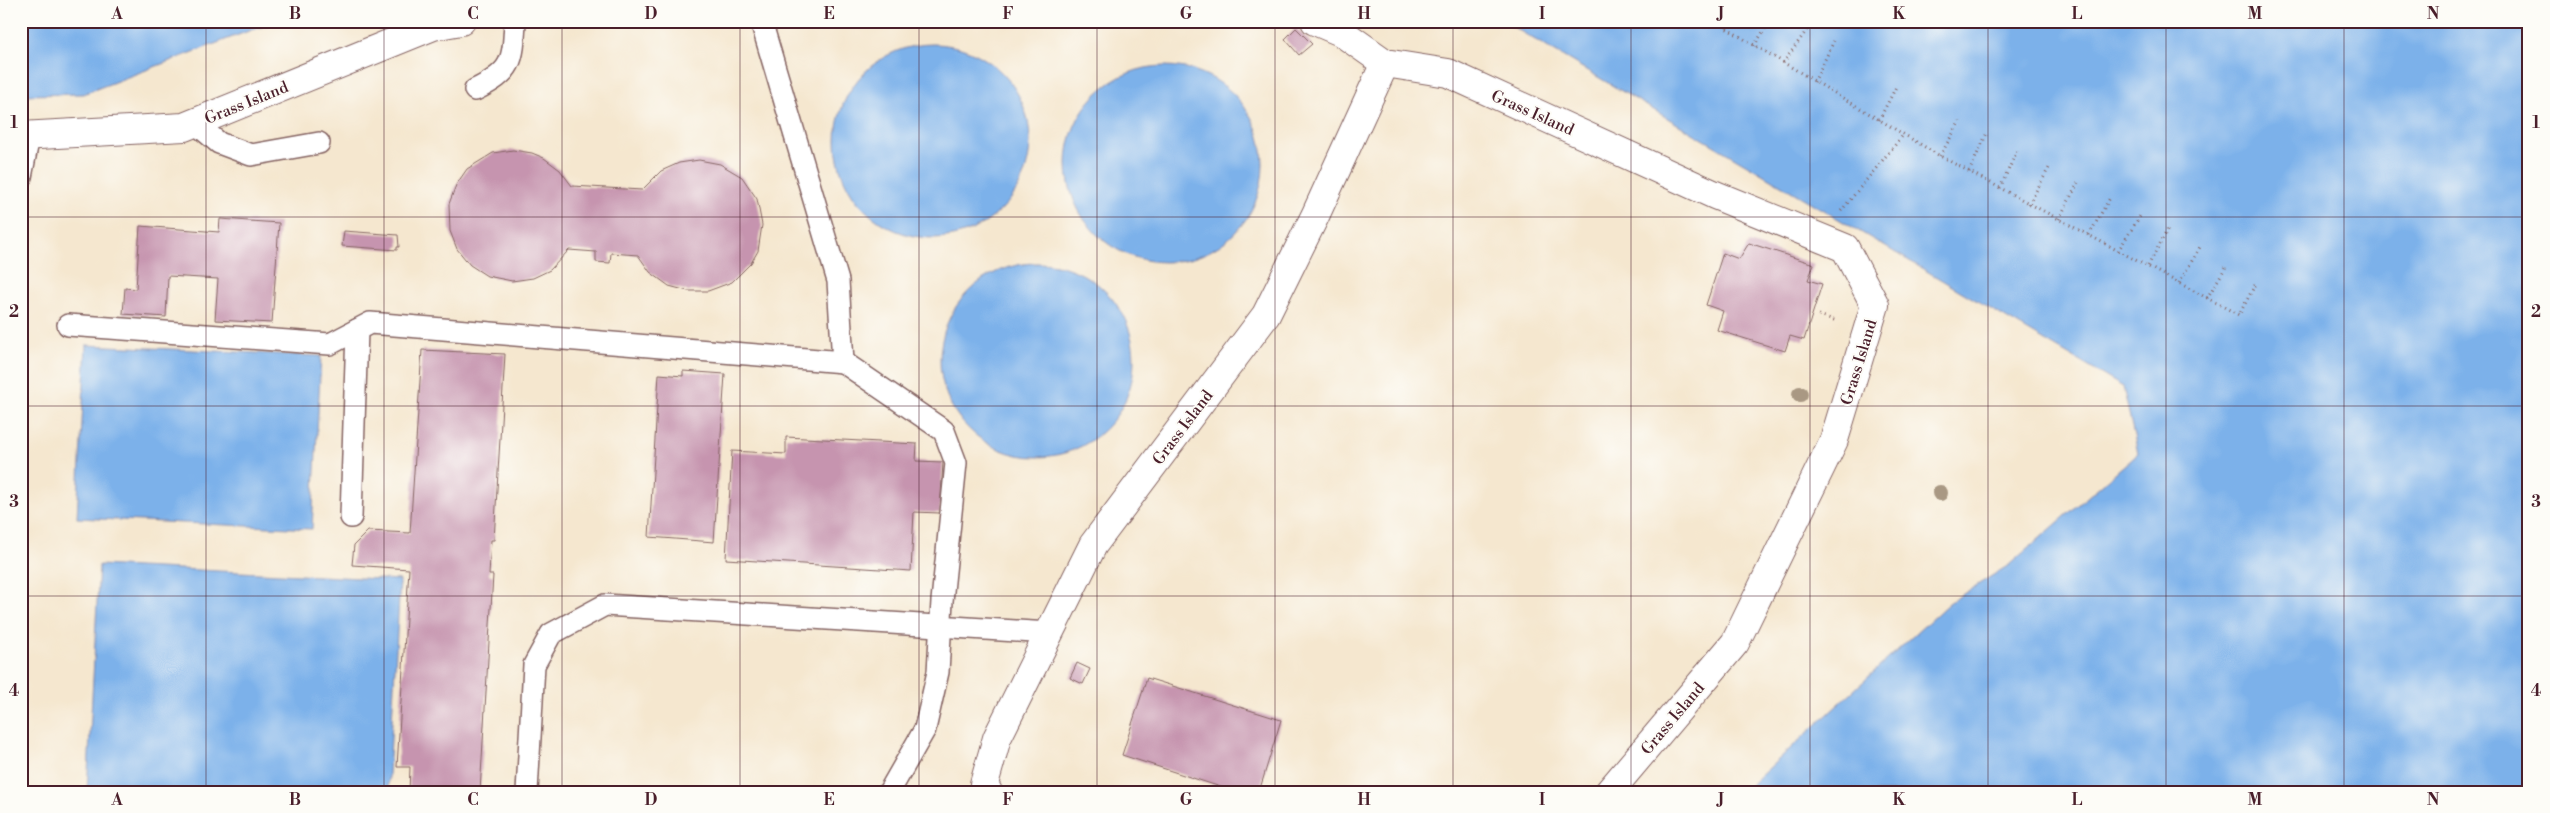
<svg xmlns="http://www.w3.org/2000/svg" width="2550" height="813" viewBox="0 0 2550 813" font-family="'Libre Bodoni',serif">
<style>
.water{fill:#7cb1ea;stroke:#63688a}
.building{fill:#c694af}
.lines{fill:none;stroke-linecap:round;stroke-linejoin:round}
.lane-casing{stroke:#866564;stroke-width:24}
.street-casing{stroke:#866564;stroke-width:30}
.path{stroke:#866564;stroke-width:3;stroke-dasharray:1 4;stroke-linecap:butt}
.lane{stroke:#fff;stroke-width:21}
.street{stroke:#fff;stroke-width:28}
.tree{fill:#a99883}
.grid{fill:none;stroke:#4a1f2b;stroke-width:1;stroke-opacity:0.55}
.labels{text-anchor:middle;stroke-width:4;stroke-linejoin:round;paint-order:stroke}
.street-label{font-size:16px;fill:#4a1f2b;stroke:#fdfcf7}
.neatline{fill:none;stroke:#4a1f2b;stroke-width:2}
.grid-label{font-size:16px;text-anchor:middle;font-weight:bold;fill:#4a1f2b}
</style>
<rect width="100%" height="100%" fill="#fdfcf7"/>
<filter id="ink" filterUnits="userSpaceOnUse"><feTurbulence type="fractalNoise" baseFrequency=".02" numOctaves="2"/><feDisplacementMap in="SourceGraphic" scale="10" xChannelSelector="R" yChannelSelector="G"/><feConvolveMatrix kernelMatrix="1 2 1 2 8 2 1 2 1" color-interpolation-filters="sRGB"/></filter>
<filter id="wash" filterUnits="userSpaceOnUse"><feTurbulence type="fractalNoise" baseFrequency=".0096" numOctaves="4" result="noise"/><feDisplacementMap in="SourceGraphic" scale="20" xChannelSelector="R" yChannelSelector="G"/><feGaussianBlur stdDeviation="1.12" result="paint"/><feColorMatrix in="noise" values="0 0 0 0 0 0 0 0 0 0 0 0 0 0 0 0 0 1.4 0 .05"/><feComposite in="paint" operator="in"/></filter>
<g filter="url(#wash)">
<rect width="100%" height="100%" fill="#f5e7cf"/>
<g class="water">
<polygon points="21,21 284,21 254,29 83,94 21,95"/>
<polygon points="1503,21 2529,21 2529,792 1743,792 1949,603 2009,565 2138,453 2123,387"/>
<circle cx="933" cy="141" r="97"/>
<circle cx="1165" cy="164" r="98"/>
<circle cx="1037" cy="360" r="97"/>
<polygon points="86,345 321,356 312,529 77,518"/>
<polygon points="99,565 400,580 388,792 87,792"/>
</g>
<g id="blocks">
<g class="building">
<polygon points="1296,28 1312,44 1299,55 1285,39"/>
<polygon points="513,150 532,153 544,158 560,170 572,186 642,190 661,171 679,163 699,160 720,164 742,177 757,199 762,225 758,251 751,263 732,282 708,291 688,291 669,286 650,272 638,255 611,253 610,263 596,262 596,252 569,250 550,270 533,278 512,281 487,276 470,265 457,249 450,231 449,204 456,185 467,169 493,153"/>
<polygon points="220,219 279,223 272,323 215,320 218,279 168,276 166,317 123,314 125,288 136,289 140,226 219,232"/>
<polygon points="344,231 398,235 399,247 397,247 397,250 342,246"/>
<polygon points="1749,243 1814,264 1808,280 1822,284 1804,340 1790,336 1785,351 1717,330 1723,311 1706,305 1723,253 1739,259"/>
<polygon points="422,350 505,354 494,540 491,540 489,575 493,575 480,792 409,792 410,767 397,767 409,569 352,565 354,545 368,531 410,533"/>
<polygon points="683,371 725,374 714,542 649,537 659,374 683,376"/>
<polygon points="786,437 917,444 916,461 943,462 940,513 914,512 911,571 726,559 732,451 786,454"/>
<polygon points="1077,663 1090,669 1083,684 1070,678"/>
<polygon points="1147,678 1281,720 1259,792 1236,792 1122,755"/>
</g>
</g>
</g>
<g filter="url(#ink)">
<use href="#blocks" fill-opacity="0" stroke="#866564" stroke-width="1"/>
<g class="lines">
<defs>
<g id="lane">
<path d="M475,90C513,71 513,62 515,21"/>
<polyline points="194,122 219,143 251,155 319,143"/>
<polyline points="21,177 29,136"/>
<polyline points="68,325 330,344 370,323 843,362 838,281 761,21"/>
<polyline points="843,362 944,431 956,463 942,601 938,672 925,729 889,792"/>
<polyline points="351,517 357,330"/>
<polyline points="527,792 534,665 551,634 605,605 1049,633"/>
</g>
<g id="street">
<polyline points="1315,21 1341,32 1385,63 1448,73 1715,195 1845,248 1875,305 1834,440 1735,643 1609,792"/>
<polyline points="21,136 184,127 433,26 461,21"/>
<polyline points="988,792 984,784 997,738 1093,545 1266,315 1315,216 1385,63"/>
</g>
</defs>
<use href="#lane" class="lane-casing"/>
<use href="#street" class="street-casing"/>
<g class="path">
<polyline points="1714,21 1940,156 2239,315 2256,283"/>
<polyline points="1726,28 1731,21"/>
<polyline points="1754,46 1770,21"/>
<polyline points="1783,63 1807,30"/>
<polyline points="1814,82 1834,41"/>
<polyline points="1879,120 1897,85"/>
<polyline points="1940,156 1960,121"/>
<polyline points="1969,172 1987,133"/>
<polyline points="2000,188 2017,151"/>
<polyline points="2029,204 2050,166"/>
<polyline points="1841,211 1904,134"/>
<polyline points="2059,219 2078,183"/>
<polyline points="2089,235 2111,196"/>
<polyline points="2118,251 2140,216"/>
<polyline points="2148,266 2168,229"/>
<polyline points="2179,283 2200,247"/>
<polyline points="2207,298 2227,265"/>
<polyline points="1819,315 1837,321"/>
</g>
<use href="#lane" class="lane"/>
<use href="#street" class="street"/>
</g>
<g class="tree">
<circle cx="1800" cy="394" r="8"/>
<circle cx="1940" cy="493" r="8"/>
</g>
</g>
<path class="grid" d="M206,21V792M384,21V792M562,21V792M740,21V792M919,21V792M1097,21V792M1275,21V792M1453,21V792M1631,21V792M1810,21V792M1988,21V792M2166,21V792M2344,21V792M21,217H2529M21,406H2529M21,596H2529"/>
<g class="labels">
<g class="street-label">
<text transform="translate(246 102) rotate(-22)" y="6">Grass Island</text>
<text transform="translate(1533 112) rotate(24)" y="6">Grass Island</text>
<text transform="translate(1858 362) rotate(-73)" y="6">Grass Island</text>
<text transform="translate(1182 427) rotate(-53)" y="6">Grass Island</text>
<text transform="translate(1672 718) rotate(-50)" y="6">Grass Island</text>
</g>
</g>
<rect width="2550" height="813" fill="none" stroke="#fdfcf7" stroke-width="55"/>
<rect x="28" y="28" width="2494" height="758" class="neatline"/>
<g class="grid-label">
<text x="117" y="19">A</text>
<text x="295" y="19">B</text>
<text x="473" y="19">C</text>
<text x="651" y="19">D</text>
<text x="829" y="19">E</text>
<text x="1008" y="19">F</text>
<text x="1186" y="19">G</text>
<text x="1364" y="19">H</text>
<text x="1542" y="19">I</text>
<text x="1721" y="19">J</text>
<text x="1899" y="19">K</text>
<text x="2077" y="19">L</text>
<text x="2255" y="19">M</text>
<text x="2433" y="19">N</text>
<text x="14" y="128">1</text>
<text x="2536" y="128">1</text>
<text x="14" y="317">2</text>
<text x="2536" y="317">2</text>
<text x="14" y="507">3</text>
<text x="2536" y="507">3</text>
<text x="14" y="696">4</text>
<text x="2536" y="696">4</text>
<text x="117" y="805">A</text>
<text x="295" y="805">B</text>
<text x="473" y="805">C</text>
<text x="651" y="805">D</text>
<text x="829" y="805">E</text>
<text x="1008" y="805">F</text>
<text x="1186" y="805">G</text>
<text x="1364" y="805">H</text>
<text x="1542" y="805">I</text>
<text x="1721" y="805">J</text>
<text x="1899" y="805">K</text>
<text x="2077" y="805">L</text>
<text x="2255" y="805">M</text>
<text x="2433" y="805">N</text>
</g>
</svg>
